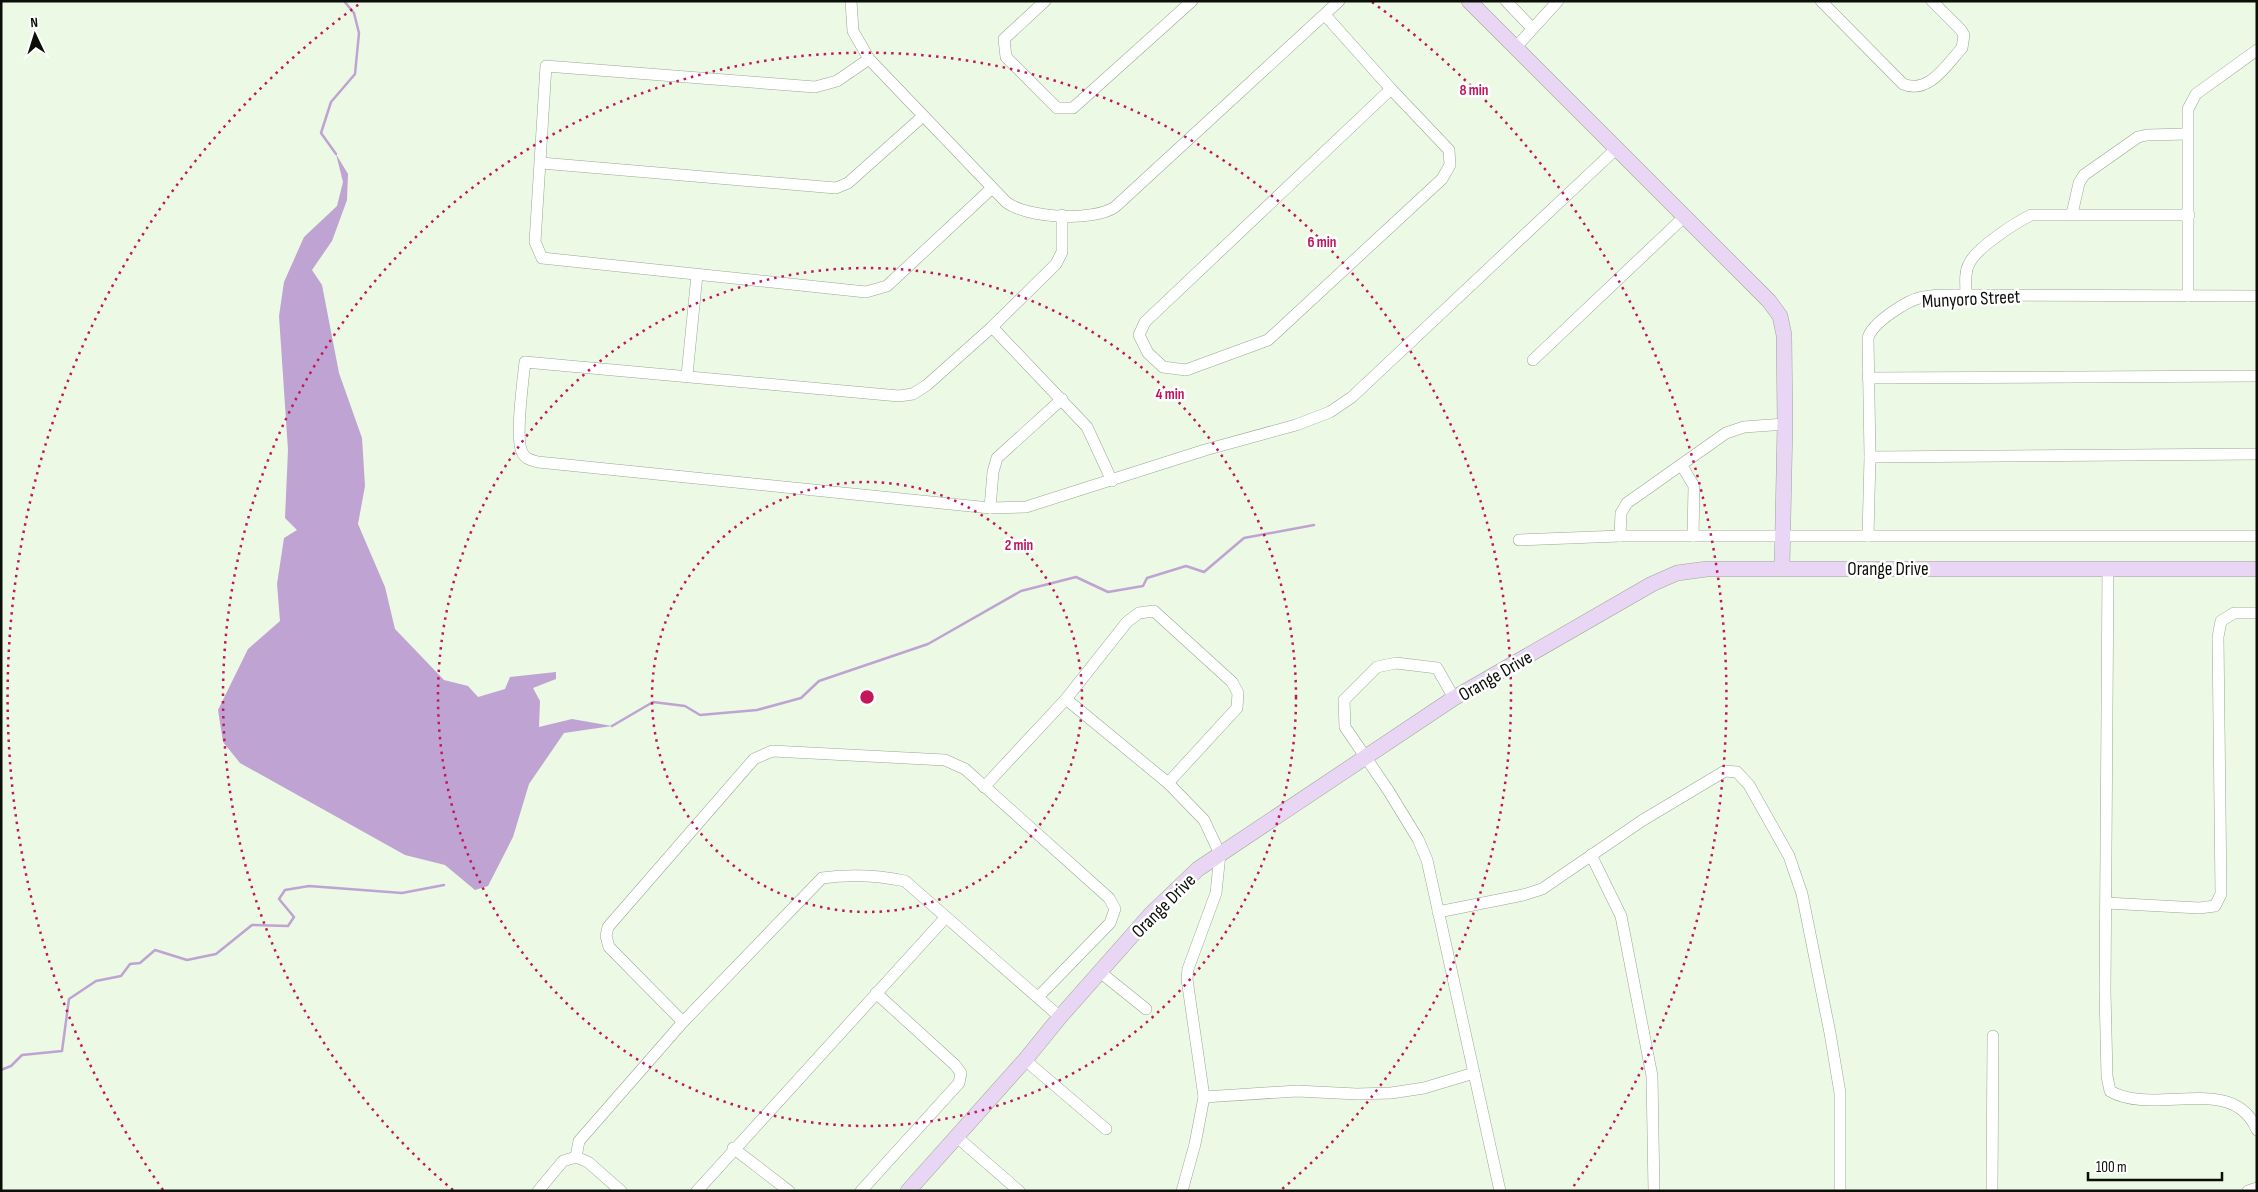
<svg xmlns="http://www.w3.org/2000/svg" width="2258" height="1192" viewBox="0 0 2258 1192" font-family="'Sofia Sans Condensed',sans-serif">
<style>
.water{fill:#bfa3d3}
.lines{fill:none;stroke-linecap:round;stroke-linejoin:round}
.stream{stroke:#bfa3d3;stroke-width:2.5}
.street-casing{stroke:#9aa793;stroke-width:12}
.secondary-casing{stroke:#9aa793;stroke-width:16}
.street{stroke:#fff;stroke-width:11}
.secondary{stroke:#e9d6f5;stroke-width:15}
.ring{fill:none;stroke:#c2185b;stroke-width:2.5;stroke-dasharray:2.5 5}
.labels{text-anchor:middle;stroke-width:5;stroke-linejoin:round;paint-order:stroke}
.street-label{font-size:19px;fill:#0b0f08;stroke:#fff}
.centre{fill:#c2185b;stroke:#fff;stroke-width:2.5}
.ring-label{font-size:15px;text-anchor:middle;font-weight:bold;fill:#c2185b;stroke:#fff;stroke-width:5;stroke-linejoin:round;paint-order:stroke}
</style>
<rect width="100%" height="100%" fill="#ecf9e4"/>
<polygon class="water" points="336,154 348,174 347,200 332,241 312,270 322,285 339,373 362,438 365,486 358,524 385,587 395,629 444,680 468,686 478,697 505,689 510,677 556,672 556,679 533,688 540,701 539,727 572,719 612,726 564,733 529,784 513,837 488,886 475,890 445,865 405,855 240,763 223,742 218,710 248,649 280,621 277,584 284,538 297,530 285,518 288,450 279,316 284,282 304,237 337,206 343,182"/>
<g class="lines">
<g class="stream">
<polyline points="336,154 321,133 331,102 355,74 359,33 354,13 344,1"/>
<polyline points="612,726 653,702 685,706 700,715 757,710 801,698 819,681 928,644 1021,591 1076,577 1108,592 1143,586 1147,578 1186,566 1204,572 1244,538 1314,525"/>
<polyline points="1,1070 11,1066 22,1055 62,1051 69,999 96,981 121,976 130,964 140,963 155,950 187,960 216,954 252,925 288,926 294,917 279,899 285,890 309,886 402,893 444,885"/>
</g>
<defs>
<g id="street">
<path d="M851,1L853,31L869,59L1006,202C1026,218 1093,222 1115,207L1339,1"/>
<polyline points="1045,1 1004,39 1006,57 1057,108 1073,108 1192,1"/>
<polyline points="1506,1 1532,28"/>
<path d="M1821,1L1903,84C1929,95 1947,64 1962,48L1964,35L1961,30L1932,1"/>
<polyline points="1325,15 1391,89 1449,150 1450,165 1442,179 1268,340 1186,370 1163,367 1148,353 1139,335 1145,322 1391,89"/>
<polyline points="1516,47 1558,1"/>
<polyline points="869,59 837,81 815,87 546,66 535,242 542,258 866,292 887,286 992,188"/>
<polyline points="541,163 836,188 848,183 922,117"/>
<polyline points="2072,214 2079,183 2084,175 2138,137 2147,135 2187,134"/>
<path d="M1062,215V252L1056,264L992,327L927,385L913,394L899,396L525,362C523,380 515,439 522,452C525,459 531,460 538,462L990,508L1026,507L1205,450L1296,425L1330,412L1352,397L1616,149"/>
<path d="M1966,295C1966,285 1964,273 1969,264C1976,248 2015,223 2031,215H2189"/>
<polyline points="2188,296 2188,109 2196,94 2257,50"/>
<polyline points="992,327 1087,427 1112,481"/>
<polyline points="1533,360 1685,216"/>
<polyline points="687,375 697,275"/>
<polyline points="1868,378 2257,376"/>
<polyline points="1870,457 2257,454"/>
<polyline points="1682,466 1694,486 1693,536"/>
<polyline points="990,508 993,472 997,458 1062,399"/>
<polyline points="1620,536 1621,513 1627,503 1726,433 1744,427 1785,424"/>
<path d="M1868,536L1870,457L1868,338C1872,323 1907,300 1923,297C1936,294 1952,295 1966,295L2257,296"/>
<polyline points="1519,540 1620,536 2257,536"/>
<path d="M2108,568L2105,991L2107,1076L2110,1091C2154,1117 2233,1072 2257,1130"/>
<polyline points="1454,698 1437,668 1396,663 1377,667 1344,700 1345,727 1388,790 1418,839 1427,860 1500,1191"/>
<polyline points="1066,699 1168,783 1204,820 1220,854 1216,893 1188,969 1187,979 1204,1097 1195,1144 1182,1191"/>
<polyline points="984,787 1066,699 1127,622 1139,613 1154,611 1232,682 1238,693 1237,708 1168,783"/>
<polyline points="1591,855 1621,916 1652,1076 1654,1191"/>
<polyline points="2106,903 2199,908 2215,906 2221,894 2218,637 2221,621 2234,613 2257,613"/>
<polyline points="1438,912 1523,895 1542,889 1643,820 1725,771 1737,772 1749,785 1789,856 1802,894 1830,1033 1840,1093 1840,1191"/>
<polyline points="1100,972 1146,1009"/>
<polyline points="683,1022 609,947 606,936 608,927 754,759 772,751 945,760 965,769 1109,898 1115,909 1110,923 1039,996"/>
<polyline points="1025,1060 1106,1129"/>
<polyline points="1204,1097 1297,1091 1357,1094 1391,1093 1424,1088 1474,1073"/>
<polyline points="957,1137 1019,1191"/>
<polyline points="733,1148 789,1191"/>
<path d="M576,1157L579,1141L683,1022L822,878C850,874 877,875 905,881L1060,1017"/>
<polyline points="538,1191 563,1161 576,1157 588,1162 621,1191"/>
<polyline points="697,1191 946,917"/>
<polyline points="861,1191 959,1083 961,1073 955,1065 876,993"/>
<polyline points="1992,1191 1993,1036"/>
<polyline points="2248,1191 2257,1188"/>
</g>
<g id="secondary">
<polyline points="1469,1 1769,301 1780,316 1784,335 1785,424 1782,568"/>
<polyline points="908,1191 1025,1060 1060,1017 1151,914 1198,869 1454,698 1652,584 1677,573 1707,569 2257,569"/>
</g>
</defs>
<use href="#street" class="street-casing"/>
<use href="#secondary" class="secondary-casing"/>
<use href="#street" class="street"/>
<use href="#secondary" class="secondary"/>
</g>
<g class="ring">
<circle cx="867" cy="697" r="215"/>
<circle cx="867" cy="697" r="429"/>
<path d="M453 1190A644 644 0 1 1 1281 1190"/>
<path d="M163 1190A859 859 0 0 1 362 2M1372 2A859 859 0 0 1 1571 1190"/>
</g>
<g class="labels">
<g class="street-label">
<text transform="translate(1971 298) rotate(-3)" y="7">Munyoro Street</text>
<text x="1888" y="575">Orange Drive</text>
<text transform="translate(1495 675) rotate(-30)" y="7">Orange Drive</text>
<text transform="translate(1163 905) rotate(-45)" y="7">Orange Drive</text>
</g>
</g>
<circle cx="867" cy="697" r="8" class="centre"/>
<g class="ring-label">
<text x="1474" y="95">8 min</text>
<text x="1322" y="247">6 min</text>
<text x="1170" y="399">4 min</text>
<text x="1019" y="550">2 min</text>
</g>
<rect width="2258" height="1192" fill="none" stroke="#0b0f08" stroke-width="5"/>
<g transform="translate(35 35) rotate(356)" stroke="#ffffff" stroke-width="4" paint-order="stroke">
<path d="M0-4L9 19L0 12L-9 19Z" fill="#0b0f08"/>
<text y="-8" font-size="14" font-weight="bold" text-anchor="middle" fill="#0b0f08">N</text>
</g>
<path d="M2088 1172v8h134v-8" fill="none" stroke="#0b0f08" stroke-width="2.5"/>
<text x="2096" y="1172" font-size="15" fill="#0b0f08" stroke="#ffffff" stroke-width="4" paint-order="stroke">100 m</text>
</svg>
